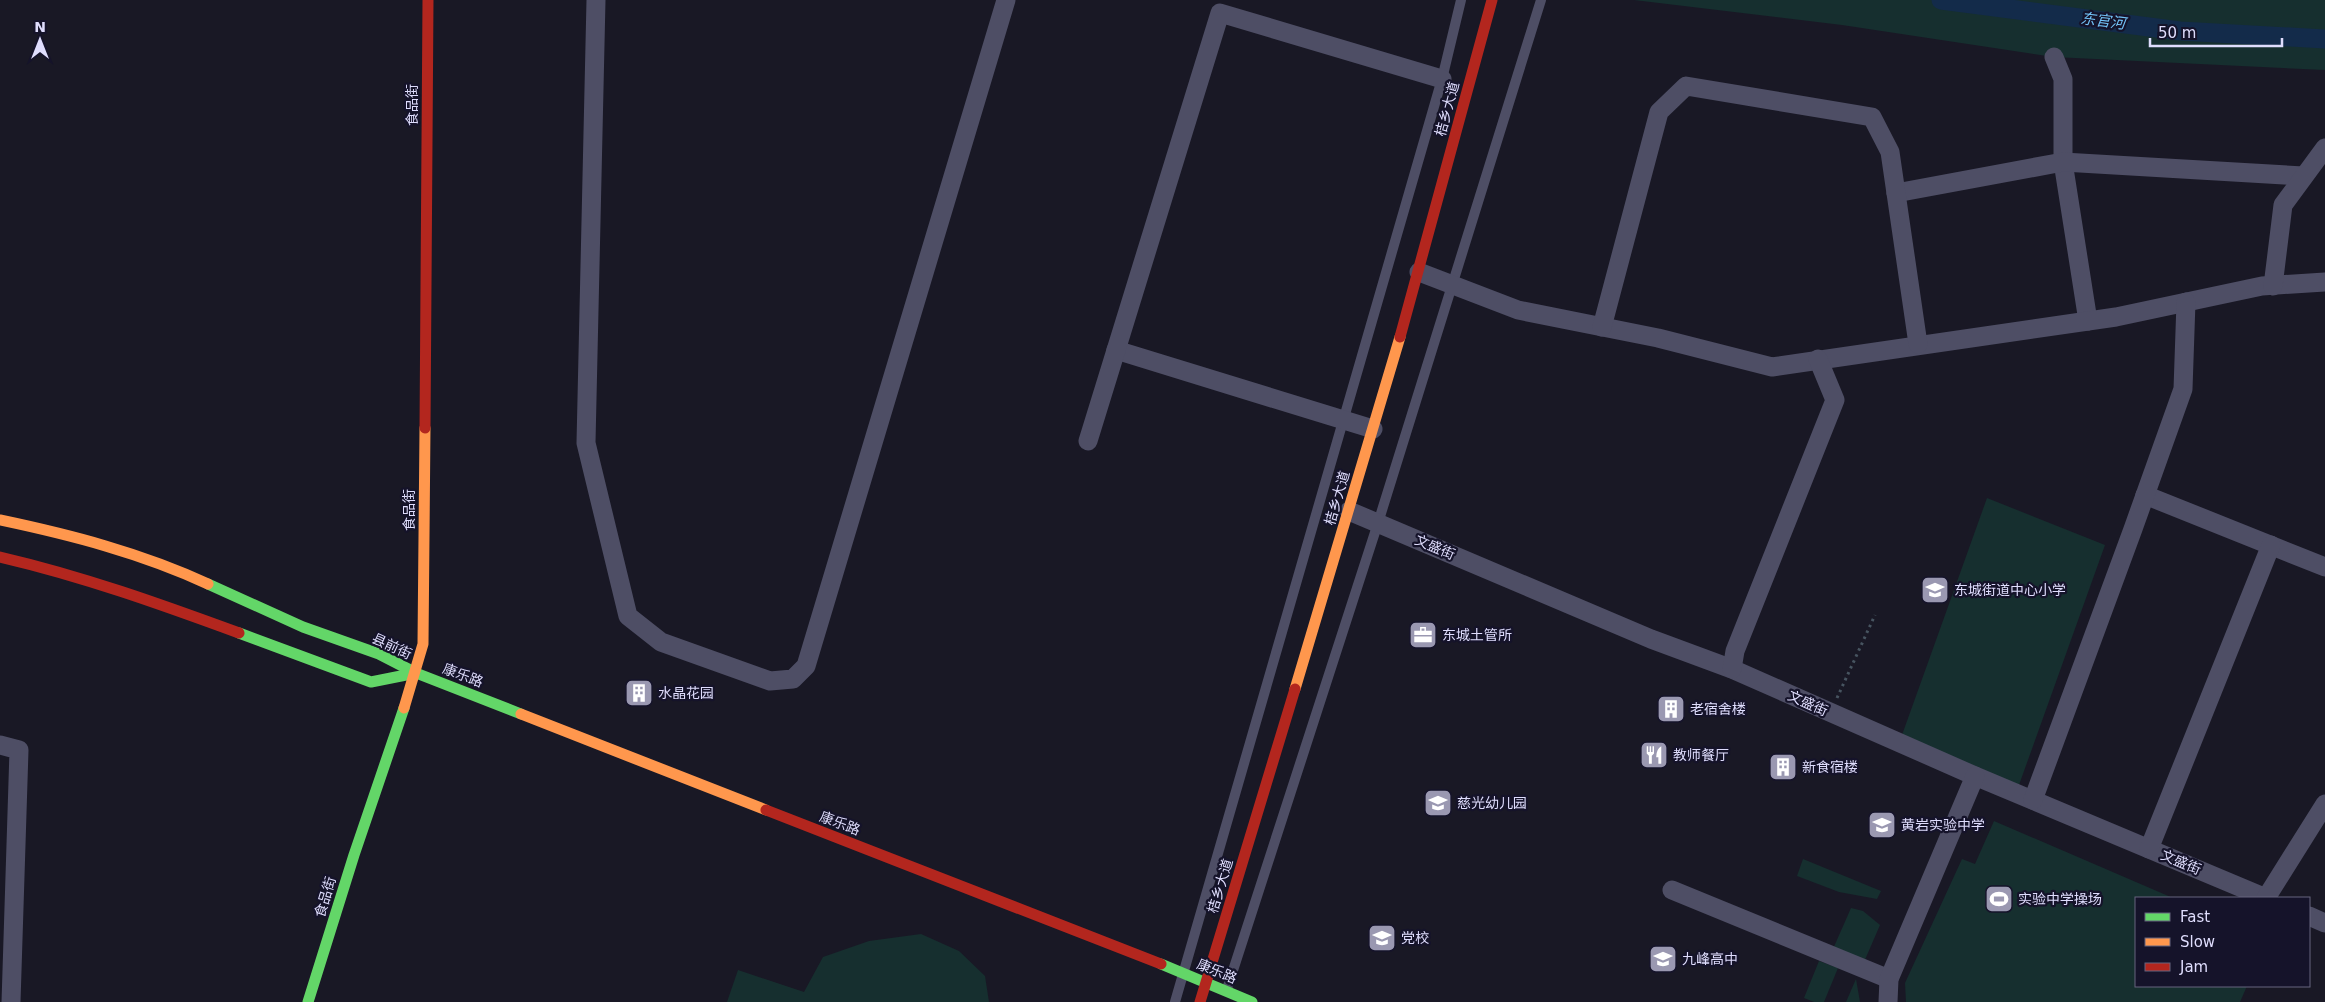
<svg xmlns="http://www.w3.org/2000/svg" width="2325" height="1002" viewBox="0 0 2325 1002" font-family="'DejaVu Sans','Noto Sans SC',sans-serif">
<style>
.green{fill:#162f2f}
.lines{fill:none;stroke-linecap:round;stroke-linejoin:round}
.canal{stroke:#132b4a;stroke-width:19}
.path{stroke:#475460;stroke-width:3;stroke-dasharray:2.5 4;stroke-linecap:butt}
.lane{stroke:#4e4e65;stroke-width:10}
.street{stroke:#4e4e65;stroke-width:19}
.fast{stroke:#63d668;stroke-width:11}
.slow{stroke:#ff974d;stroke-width:11}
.jam{stroke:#b3261e;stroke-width:11}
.labels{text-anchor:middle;stroke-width:4.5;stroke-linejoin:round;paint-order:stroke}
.street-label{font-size:14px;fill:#dfddfd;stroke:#15132a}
.poi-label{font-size:14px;fill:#dfddfd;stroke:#15132a;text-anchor:start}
.water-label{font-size:15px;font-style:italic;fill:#72c2f7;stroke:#15132a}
</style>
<rect width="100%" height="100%" fill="#191825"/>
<g class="green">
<polygon points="1634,0 2325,0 2325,70 2054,57 1842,25"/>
<polygon points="1987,498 2105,545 2019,785 1902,735"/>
<polygon points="1994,821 2173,898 2136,898 2136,986 2247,986 2240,1002 1906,1002 1905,983 1962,859 1975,864"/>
<polygon points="1803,859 1881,891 1877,899 1839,892 1797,876"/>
<polygon points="1851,908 1863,911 1880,925 1864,962 1833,949"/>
<polygon points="921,934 959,951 985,976 989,1002 727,1002 738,970 804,992 823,957 869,941"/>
<polygon points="1819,961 1838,968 1824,1002 1814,1002 1804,998"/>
<polygon points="1856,979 1860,1002 1846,1002"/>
</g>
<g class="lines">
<polyline class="canal" points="1941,0 2180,31 2325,39"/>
<polyline class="path" points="1837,698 1875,615"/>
<g class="lane">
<polyline points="1227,989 1378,523 1541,0"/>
<polyline points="1175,1002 1442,79 1461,0"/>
</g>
<g class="street">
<polyline points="596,0 586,443 628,616 661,642 770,681 793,679 806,666 1006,0"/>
<polyline points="2054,57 2063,79 2063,162 2088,321"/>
<polyline points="1896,193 2063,162 2303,176"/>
<polyline points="1419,272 1518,310 1658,338 1772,367 2116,317 2262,286 2325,282"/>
<polyline points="2273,286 2283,205 2325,148"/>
<polyline points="1602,327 1659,112 1686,86 1872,117 1890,152 1918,344"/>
<polyline points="1116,350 1373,429"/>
<polyline points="1088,441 1220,13 1442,79"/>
<polyline points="2145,495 2325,567"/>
<polyline points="1349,511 1651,639 1732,669 1975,776 2266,898"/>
<polyline points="1732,669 1735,651 1835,400 1818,359"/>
<polyline points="0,745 19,750 11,1002"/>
<polyline points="2033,800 2133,529 2183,389 2186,302"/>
<polyline points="2149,849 2271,545"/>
<polyline points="1672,890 1889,979"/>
<polyline points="2266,898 2325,804"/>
<polyline points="2309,916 2325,923"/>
<polyline points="1888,1002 1889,979 1975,776"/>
</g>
<g class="fast">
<polyline points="208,584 303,627 379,654 416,673 521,714"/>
<polyline points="239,633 371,682 416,673"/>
<polyline points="1161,964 1252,1002"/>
<polyline points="308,1002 354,855 404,708"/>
</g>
<g class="slow">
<path d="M0,520C71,535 141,553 208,584"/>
<polyline points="1295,689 1400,337"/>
<polyline points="404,708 423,644 425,428"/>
<polyline points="521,714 766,810"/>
</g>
<g class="jam">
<polyline points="1400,337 1492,0"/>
<polyline points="425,428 428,0"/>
<path d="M0,557C82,576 160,604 239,633"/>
<polyline points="766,810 1161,964"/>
<polyline points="1200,1002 1295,689"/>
</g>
</g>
<defs>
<symbol id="school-square" viewBox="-11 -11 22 22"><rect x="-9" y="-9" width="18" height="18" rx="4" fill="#9a98b1" stroke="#15132a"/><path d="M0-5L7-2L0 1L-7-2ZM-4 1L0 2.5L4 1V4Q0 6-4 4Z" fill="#fff"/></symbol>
<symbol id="office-square" viewBox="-11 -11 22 22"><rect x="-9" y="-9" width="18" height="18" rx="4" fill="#9a98b1" stroke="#15132a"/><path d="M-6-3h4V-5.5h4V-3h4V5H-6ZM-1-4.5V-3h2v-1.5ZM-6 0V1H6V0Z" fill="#fff"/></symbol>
<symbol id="building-square" viewBox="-11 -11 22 22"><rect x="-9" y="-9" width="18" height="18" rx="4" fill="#9a98b1" stroke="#15132a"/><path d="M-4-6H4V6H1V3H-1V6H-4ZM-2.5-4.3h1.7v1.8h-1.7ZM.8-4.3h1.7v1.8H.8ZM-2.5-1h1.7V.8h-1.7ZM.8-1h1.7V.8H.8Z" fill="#fff"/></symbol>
<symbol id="restaurant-square" viewBox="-11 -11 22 22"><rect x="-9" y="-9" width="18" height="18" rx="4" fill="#9a98b1" stroke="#15132a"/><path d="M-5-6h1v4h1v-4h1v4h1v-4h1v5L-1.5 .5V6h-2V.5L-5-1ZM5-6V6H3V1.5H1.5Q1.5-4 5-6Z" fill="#fff"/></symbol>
<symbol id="stadium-square" viewBox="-11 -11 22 22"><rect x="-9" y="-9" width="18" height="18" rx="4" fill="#9a98b1" stroke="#15132a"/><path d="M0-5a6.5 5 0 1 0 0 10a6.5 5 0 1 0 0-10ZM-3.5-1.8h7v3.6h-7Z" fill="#fff"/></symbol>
</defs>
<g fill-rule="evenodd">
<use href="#school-square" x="1919" y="574" width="32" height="32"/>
<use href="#office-square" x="1407" y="619" width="32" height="32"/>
<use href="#building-square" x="623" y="677" width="32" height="32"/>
<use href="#building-square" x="1655" y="693" width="32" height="32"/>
<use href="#restaurant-square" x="1638" y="739" width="32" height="32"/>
<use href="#building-square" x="1767" y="751" width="32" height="32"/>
<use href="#school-square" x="1422" y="787" width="32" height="32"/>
<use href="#school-square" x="1866" y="809" width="32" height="32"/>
<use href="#stadium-square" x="1983" y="883" width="32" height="32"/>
<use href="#school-square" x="1366" y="922" width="32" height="32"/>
<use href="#school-square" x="1647" y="943" width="32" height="32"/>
</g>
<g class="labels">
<g class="street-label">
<text transform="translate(412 105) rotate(-90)" y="5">食品街</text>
<text transform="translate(1447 109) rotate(-75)" y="5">桔乡大道</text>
<text transform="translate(1337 498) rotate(-74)" y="5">桔乡大道</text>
<text transform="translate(409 510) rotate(-90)" y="5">食品街</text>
<text transform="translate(1435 547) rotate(23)" y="5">文盛街</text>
<text transform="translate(392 646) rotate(25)" y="5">县前街</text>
<text transform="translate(463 675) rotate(21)" y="5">康乐路</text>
<text transform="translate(1808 703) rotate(24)" y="5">文盛街</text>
<text transform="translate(840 823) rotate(21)" y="5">康乐路</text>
<text transform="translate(2181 862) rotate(23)" y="5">文盛街</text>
<text transform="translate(1220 886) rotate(-73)" y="5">桔乡大道</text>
<text transform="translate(325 897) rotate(-73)" y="5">食品街</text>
<text transform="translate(1217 971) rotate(23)" y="5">康乐路</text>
</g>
<g class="poi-label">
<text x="1954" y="595">东城街道中心小学</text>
<text x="1442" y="640">东城土管所</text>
<text x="658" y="698">水晶花园</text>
<text x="1690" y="714">老宿舍楼</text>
<text x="1673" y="760">教师餐厅</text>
<text x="1802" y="772">新食宿楼</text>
<text x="1457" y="808">慈光幼儿园</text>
<text x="1901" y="830">黄岩实验中学</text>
<text x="2018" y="904">实验中学操场</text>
<text x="1401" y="943">党校</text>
<text x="1682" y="964">九峰高中</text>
</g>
<g class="water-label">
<text transform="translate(2103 21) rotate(7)" y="5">东官河</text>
</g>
</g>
<rect x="2135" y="897" width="175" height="90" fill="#15132a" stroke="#66647e"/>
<rect x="2145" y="913" width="25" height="8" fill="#63d668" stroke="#66647e"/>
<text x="2180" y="922" font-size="15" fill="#dfddfd">Fast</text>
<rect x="2145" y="938" width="25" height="8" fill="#ff974d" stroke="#66647e"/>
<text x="2180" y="947" font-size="15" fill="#dfddfd">Slow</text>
<rect x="2145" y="963" width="25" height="8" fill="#b3261e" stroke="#66647e"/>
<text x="2180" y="972" font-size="15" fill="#dfddfd">Jam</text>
<g transform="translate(40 40)" stroke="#15132a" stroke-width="4" paint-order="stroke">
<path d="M0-4L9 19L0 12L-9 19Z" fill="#dfddfd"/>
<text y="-8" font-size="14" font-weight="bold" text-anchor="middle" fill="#dfddfd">N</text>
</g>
<path d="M2150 38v8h132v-8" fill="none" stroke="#dfddfd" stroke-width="2.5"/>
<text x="2158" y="38" font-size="15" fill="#dfddfd" stroke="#15132a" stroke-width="4" paint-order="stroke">50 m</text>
</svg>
